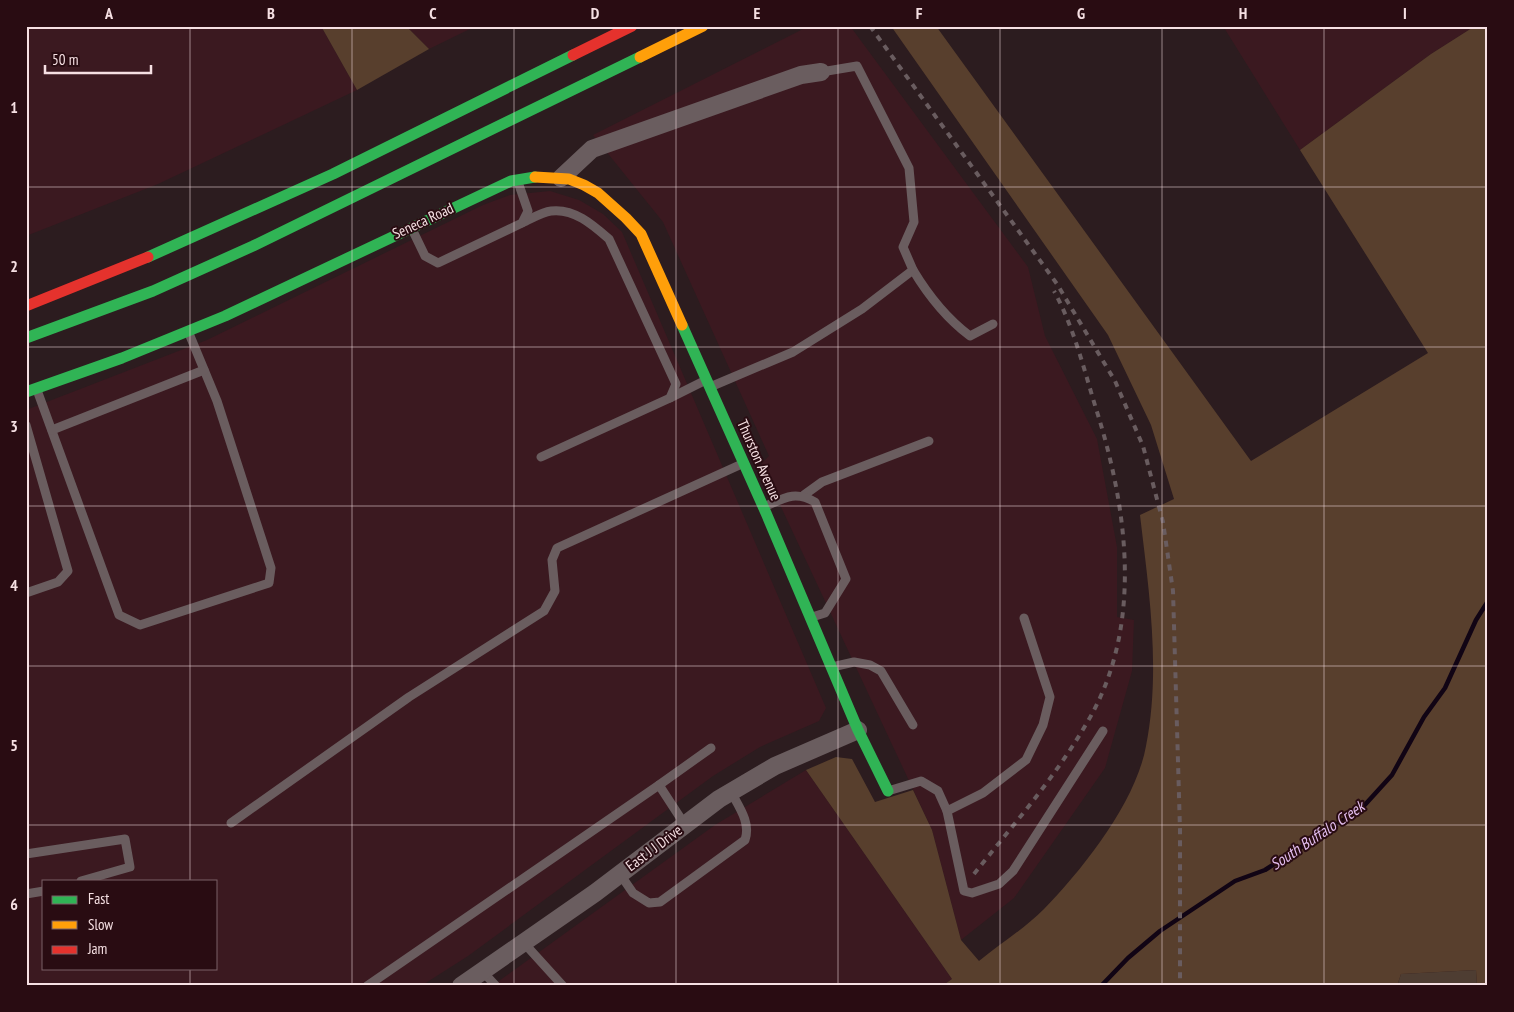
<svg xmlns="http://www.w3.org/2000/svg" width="1514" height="1012" viewBox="0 0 1514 1012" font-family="'PT Sans Narrow',sans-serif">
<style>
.built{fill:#3b1920;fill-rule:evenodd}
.green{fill:#4e3d32}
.forest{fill:#583f2d}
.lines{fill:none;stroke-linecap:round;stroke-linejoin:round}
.stream{stroke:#110414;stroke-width:4.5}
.lane{stroke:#6a5d5f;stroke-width:9}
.street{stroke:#6a5d5f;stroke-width:18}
.fast{stroke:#30b455;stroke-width:11}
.slow{stroke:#ff9f0a;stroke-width:11}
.jam{stroke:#e5322d;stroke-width:11}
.rail{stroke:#695c5f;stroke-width:4;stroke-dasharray:6 6;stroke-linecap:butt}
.grid{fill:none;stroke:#f6e0e3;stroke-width:1;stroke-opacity:0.55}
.labels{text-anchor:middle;stroke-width:4;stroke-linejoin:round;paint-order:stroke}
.street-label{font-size:15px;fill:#f6e0e3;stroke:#290c12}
.water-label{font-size:16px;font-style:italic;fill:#e5bff1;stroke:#290c12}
.neatline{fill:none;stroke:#f6e0e3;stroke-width:2}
.grid-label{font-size:16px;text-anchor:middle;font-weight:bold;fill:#f6e0e3}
</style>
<rect width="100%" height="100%" fill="#2c1c1f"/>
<g class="built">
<polygon points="26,26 321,26 357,90 158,184 26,236"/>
<polygon points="406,26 476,26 429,49"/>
<polygon points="809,26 850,26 1028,267 1045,336 1097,439 1117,547 1117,617 1134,620 1132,671 1105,768 1014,898 961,940 932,830 761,464 769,456 663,222 593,135"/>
<polygon points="1223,26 1475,26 1431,54 1300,150"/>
<path d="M550,191L579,200L603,214L622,232L826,708L819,721L760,747L713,776L468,956L421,986H26V410L207,340L483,205L510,195ZM44,881H216V968H44Z"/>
<polygon points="806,770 952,979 942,986 492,986 715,825"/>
</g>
<polygon class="green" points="1476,970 1477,986 1397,986 1401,974"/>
<g class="forest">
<polygon points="321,26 406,26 429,49 357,90"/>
<path d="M891,26H936L1251,461L1428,353L1300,150L1431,54L1475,26H1488V986H1477L1476,970L1401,974L1397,986H942L952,979L806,770L836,757L852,759L875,802L913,790L932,830L961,940L979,961C1000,944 1025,928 1044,909C1083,869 1136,802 1146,746C1161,670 1149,592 1140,515L1174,499L1151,425L1108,335Z"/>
</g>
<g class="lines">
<polyline class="stream" points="1101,986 1128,958 1160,931 1235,881 1265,870 1362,808 1392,775 1424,717 1445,688 1476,620 1488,601"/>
<g class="lane">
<path d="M522,223C531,219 542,212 551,211C574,208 593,225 609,239L676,384L670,398L541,457"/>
<polyline points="412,229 425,256 438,263 522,223 528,211 518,182"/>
<path d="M913,270C928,295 946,318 970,336L993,324"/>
<polyline points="710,387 793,352 862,309 913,270 903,247 914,222 909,168 857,66 821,72"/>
<polyline points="37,390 119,615 140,625 269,583 271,568 217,401 188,331"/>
<polyline points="670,398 706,380"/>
<polyline points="26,425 68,571 58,582 26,593"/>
<polyline points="52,430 204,370"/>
<polyline points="804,495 822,482 929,441"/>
<path d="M764,507C784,498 795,490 815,502L846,579L825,613L812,617"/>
<polyline points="832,667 854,662 870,665 881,671 913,725"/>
<polyline points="659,785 711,748"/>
<polyline points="888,791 921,781 938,791 947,811 983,793 1026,760 1043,725 1050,697 1024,618"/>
<polyline points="947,811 964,891 972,893 999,884 1013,871 1103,731"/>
<polyline points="231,823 409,697 544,611 555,591 552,560 557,548 744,463"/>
<polyline points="26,854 125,839 130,867 81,881"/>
<path d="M620,874L633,893L649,903L660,902L745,840C751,823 739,807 731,792"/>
<polyline points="26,894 44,891"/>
<polyline points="524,943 563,986"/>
<polyline points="483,972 496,986"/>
<polyline points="367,986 659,785 685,825"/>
</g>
<g class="street">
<polyline points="561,178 592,149 801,75 821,72"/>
<polyline points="461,986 595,893 719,799 775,766 858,730"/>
</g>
<g class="fast">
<polyline points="148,257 333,174 573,55"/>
<polyline points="682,325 766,513 858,730 888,791"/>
<polyline points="26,338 153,291 253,246 640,57"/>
<polyline points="26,392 122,358 225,316 511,181 535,177"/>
</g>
<g class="slow">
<polyline points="640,57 703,26"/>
<polyline points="535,177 569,179 584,185 598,193 626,218 641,234 682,325"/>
</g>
<g class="jam">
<polyline points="573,55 632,26"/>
<polyline points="26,306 148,257"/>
</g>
<g class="rail">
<polyline points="870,26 1057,284 1115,381 1143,446 1163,522 1173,591 1180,830 1180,986"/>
<path d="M974,874C1012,826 1054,779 1085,726C1143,632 1129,516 1098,415C1085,374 1075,329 1054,291"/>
</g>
</g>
<path class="grid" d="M190,26V881M352,26V986M514,26V986M676,26V986M838,26V986M1000,26V986M1162,26V986M1324,26V986M26,187H1488M26,347H1488M26,506H1488M26,666H1488M26,825H1488M190,968V986"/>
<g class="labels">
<g class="street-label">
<text transform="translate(423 221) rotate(-25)" y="5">Seneca Road</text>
<text transform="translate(759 460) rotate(66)" y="5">Thurston Avenue</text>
<text transform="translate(654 848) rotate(-37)" y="5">East J J Drive</text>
</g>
<g class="water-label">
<text transform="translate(1317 835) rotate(-34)" y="6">South Buffalo Creek</text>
</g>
</g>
<rect width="1514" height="1012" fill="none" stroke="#290c12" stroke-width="55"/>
<rect x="42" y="880" width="175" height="90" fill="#290c12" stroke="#7b6166"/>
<rect x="52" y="896" width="25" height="8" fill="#30b455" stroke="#7b6166"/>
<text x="88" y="904" font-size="15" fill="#f6e0e3">Fast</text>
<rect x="52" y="921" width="25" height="8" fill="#ff9f0a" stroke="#7b6166"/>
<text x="88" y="930" font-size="15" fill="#f6e0e3">Slow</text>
<rect x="52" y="946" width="25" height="8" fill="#e5322d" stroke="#7b6166"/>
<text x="88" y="954" font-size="15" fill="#f6e0e3">Jam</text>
<path d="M45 65v8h106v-8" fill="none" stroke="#f6e0e3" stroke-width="2.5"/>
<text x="52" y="65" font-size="15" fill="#f6e0e3" stroke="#290c12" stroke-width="4" paint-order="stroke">50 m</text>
<rect x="28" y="28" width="1458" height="956" class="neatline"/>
<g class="grid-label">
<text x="109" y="19">A</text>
<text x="271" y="19">B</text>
<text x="433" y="19">C</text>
<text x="595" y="19">D</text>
<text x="757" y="19">E</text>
<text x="919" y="19">F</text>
<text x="1081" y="19">G</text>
<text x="1243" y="19">H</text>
<text x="1405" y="19">I</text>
<text x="14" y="113">1</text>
<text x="14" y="272">2</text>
<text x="14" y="432">3</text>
<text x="14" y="591">4</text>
<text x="14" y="751">5</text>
<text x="14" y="910">6</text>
</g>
</svg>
